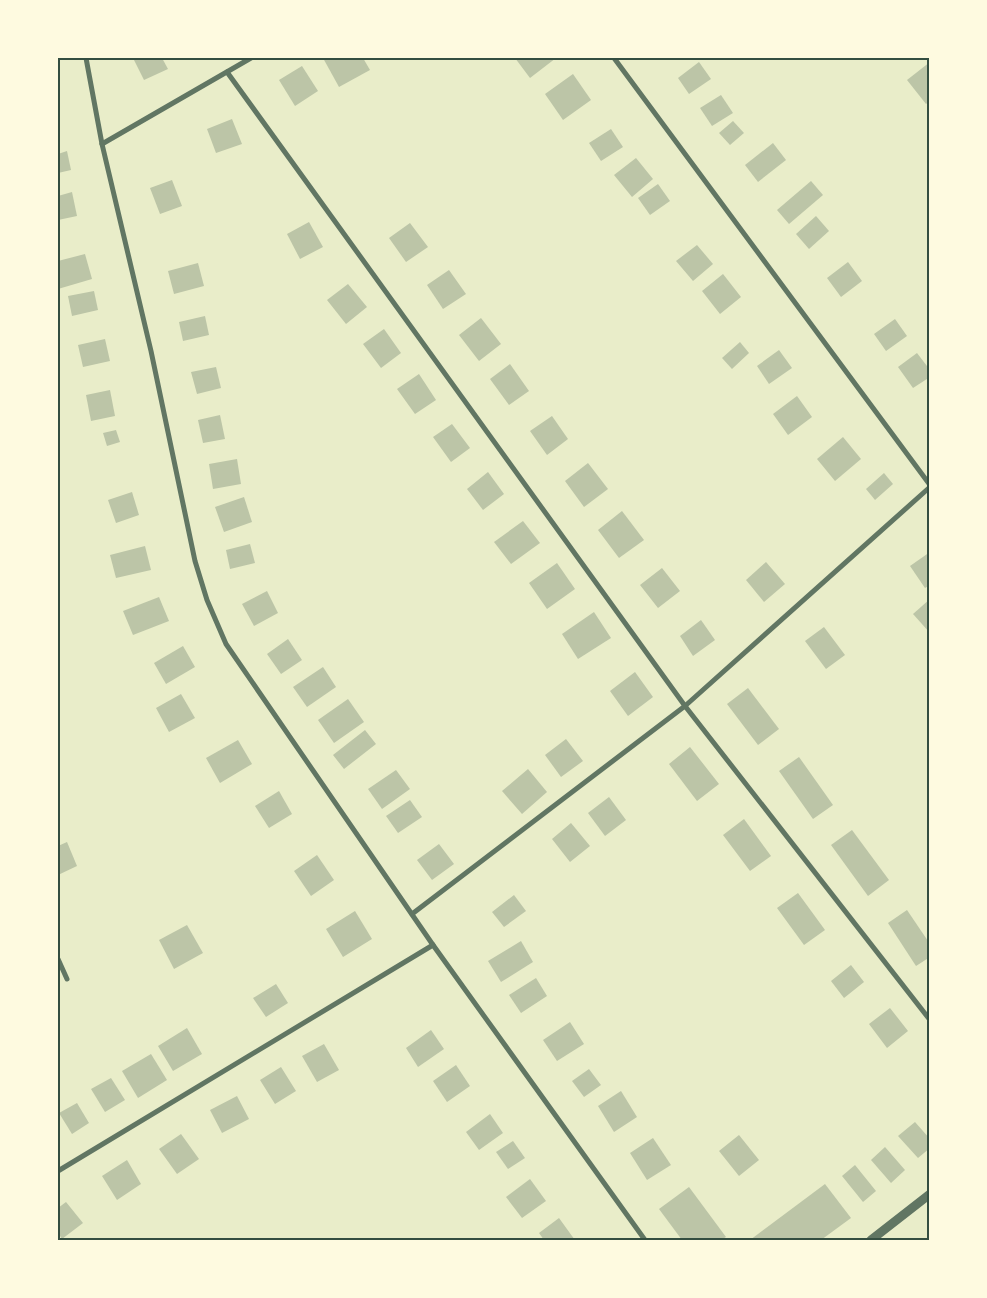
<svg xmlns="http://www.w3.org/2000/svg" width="987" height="1298" viewBox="0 0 987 1298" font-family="'Work Sans',sans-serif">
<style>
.building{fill:#bcc5a7}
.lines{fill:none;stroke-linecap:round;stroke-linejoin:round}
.minor{stroke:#617663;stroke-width:5}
.tertiary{stroke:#617663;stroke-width:9}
.neatline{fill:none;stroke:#344e41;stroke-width:2}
</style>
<rect width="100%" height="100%" fill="#e9edc9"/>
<g class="building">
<polygon points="133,58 162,58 168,69 144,80"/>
<polygon points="323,58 363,58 370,70 339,87"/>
<polygon points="515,58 556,58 530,78"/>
<polygon points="699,62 711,79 689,94 678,78"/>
<polygon points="930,62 930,101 926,104 907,80"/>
<polygon points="302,66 318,91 295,106 279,80"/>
<polygon points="573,74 591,100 563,120 545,94"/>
<polygon points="721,95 733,113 712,126 700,108"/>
<polygon points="232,119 242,144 216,153 207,129"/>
<polygon points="733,121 744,133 730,145 719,133"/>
<polygon points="611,129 623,147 601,161 589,143"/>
<polygon points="773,143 786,160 758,182 745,165"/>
<polygon points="67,151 71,170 58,173 58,154"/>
<polygon points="636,158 653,179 632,197 614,175"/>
<polygon points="172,180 182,206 160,214 150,188"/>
<polygon points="811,181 823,195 789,224 777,210"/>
<polygon points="658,184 670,201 650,215 638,198"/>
<polygon points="72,192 77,216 58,220 58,196"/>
<polygon points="816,216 829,231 809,249 796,234"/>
<polygon points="309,222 323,247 300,259 287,234"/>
<polygon points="410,223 428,247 406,262 389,238"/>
<polygon points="697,245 713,264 693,281 676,261"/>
<polygon points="85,254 92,279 58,289 58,261"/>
<polygon points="848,262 862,281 841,297 827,278"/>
<polygon points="198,263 204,286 174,294 168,271"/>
<polygon points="449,270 466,294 443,309 427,285"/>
<polygon points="723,274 741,297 720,314 702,291"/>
<polygon points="348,284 367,307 346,324 327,300"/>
<polygon points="94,291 98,310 72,316 68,296"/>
<polygon points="205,316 209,335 183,341 179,322"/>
<polygon points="481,318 501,344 479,361 459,335"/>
<polygon points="895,319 907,336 886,351 874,334"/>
<polygon points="384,329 401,353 381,368 363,344"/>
<polygon points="105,339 110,361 83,367 78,345"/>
<polygon points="740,342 749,353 732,369 722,358"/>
<polygon points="779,350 792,368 769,384 757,366"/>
<polygon points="917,353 930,370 930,377 913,388 898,367"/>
<polygon points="510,364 529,391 509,405 490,379"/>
<polygon points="216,367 221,388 197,394 191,372"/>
<polygon points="419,374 436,400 415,414 397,389"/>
<polygon points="110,390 115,416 91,421 86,395"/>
<polygon points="797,396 812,417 788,435 773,414"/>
<polygon points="220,415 225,439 203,443 198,420"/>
<polygon points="552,416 568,439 547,455 530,431"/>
<polygon points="452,424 470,448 451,462 433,437"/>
<polygon points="116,430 120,442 107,446 103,433"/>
<polygon points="843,437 861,459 835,481 817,459"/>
<polygon points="237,459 241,484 213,489 209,464"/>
<polygon points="588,463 608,489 584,507 565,481"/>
<polygon points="488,472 504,494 483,510 467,489"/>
<polygon points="884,473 893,484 875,500 866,489"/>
<polygon points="132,492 139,515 116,523 108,500"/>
<polygon points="244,497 252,522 224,532 215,507"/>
<polygon points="622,511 644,540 619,558 598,530"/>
<polygon points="523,521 540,543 511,564 494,542"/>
<polygon points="250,544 255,563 230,569 226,550"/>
<polygon points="145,546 151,570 116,578 110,555"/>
<polygon points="930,552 930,585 925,588 910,566"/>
<polygon points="766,562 785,584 764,602 746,580"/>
<polygon points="557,563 575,589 547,609 529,583"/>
<polygon points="662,568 680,591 658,608 640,585"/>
<polygon points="267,591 278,613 254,626 242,604"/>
<polygon points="159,597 169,621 133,635 123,611"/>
<polygon points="930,599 930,633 913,614"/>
<polygon points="594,612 611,638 578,659 562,634"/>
<polygon points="701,620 715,640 693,656 680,636"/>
<polygon points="824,627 845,655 826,669 805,641"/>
<polygon points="288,639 302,660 281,674 267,654"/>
<polygon points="183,646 195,667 166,684 154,663"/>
<polygon points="323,667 336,687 307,707 293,687"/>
<polygon points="635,672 653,697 628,716 610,691"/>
<polygon points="748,688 779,729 758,745 727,704"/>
<polygon points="181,694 195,718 169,732 156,708"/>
<polygon points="348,699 364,722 334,743 318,720"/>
<polygon points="365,730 376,744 344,769 333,755"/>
<polygon points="566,739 583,761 561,777 545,755"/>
<polygon points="238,740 252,764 220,783 206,758"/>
<polygon points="690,747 719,784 697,801 669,764"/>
<polygon points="799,757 833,805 813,819 779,771"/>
<polygon points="528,769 547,792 522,814 502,791"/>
<polygon points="396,770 410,789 382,809 368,789"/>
<polygon points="279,791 292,814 269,828 255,806"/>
<polygon points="609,797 626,820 605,836 588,813"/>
<polygon points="410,800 422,817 398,833 386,816"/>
<polygon points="744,819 771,856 750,871 723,835"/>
<polygon points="571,823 590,846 570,862 552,839"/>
<polygon points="852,830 889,880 868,896 831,845"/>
<polygon points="67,842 77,866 58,875 58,846"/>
<polygon points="439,844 454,864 432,880 417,860"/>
<polygon points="317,855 334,880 311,896 294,871"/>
<polygon points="798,893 825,930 804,945 777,908"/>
<polygon points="514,895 526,911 504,927 492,912"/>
<polygon points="907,910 930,944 930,957 916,966 888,923"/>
<polygon points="355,911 372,939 343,957 326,929"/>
<polygon points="187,925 203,953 174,969 159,940"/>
<polygon points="521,941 533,962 501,982 488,961"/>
<polygon points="851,965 864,982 844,998 831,981"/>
<polygon points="536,978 547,996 521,1013 509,995"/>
<polygon points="276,984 288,1003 266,1017 253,998"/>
<polygon points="890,1008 908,1031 887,1048 869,1024"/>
<polygon points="570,1022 584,1044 557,1061 543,1040"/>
<polygon points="187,1028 202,1054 173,1071 158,1046"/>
<polygon points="431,1030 444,1049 418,1067 406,1048"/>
<polygon points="324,1044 339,1070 317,1082 302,1056"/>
<polygon points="151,1054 167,1080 138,1098 122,1071"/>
<polygon points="456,1065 470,1086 447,1102 433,1081"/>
<polygon points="281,1067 296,1091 275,1104 260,1080"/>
<polygon points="589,1069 601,1085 584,1097 572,1081"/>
<polygon points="111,1078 125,1100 105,1112 91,1089"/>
<polygon points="621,1091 637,1117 614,1132 598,1106"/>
<polygon points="237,1096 249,1119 222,1133 210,1110"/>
<polygon points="77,1103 89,1123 72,1134 59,1113"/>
<polygon points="490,1114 503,1133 479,1150 466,1132"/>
<polygon points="915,1122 930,1139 930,1148 918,1158 898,1136"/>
<polygon points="181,1134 199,1159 177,1174 159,1149"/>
<polygon points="739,1135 759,1160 739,1176 719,1151"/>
<polygon points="653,1138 671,1165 647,1180 630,1153"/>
<polygon points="513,1141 525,1158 508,1169 496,1152"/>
<polygon points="885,1147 905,1170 891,1183 871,1160"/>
<polygon points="127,1160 141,1184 117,1200 102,1176"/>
<polygon points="855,1165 876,1191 863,1202 842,1176"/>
<polygon points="530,1179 546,1201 522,1218 506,1197"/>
<polygon points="825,1184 851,1218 821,1240 750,1240"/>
<polygon points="689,1187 726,1237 721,1240 682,1240 659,1209"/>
<polygon points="66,1202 83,1223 62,1239 58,1233 58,1208"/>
<polygon points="559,1218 572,1236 575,1240 544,1240 539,1233"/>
</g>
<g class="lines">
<g class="minor">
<polyline points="86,58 102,144 151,351 195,561 207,600 226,644 433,945 645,1240"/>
<polyline points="614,58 930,485"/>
<polyline points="227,72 685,706 930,1020"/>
<polyline points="102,144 251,58"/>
<polyline points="412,914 685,706 930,487"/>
<polyline points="58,959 67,979"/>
<polyline points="58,1171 433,945"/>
</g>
<polyline class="tertiary" points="871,1240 930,1194"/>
</g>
<rect width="987" height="1298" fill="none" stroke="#fefae0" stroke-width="118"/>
<rect x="59" y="59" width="869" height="1180" class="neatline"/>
</svg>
